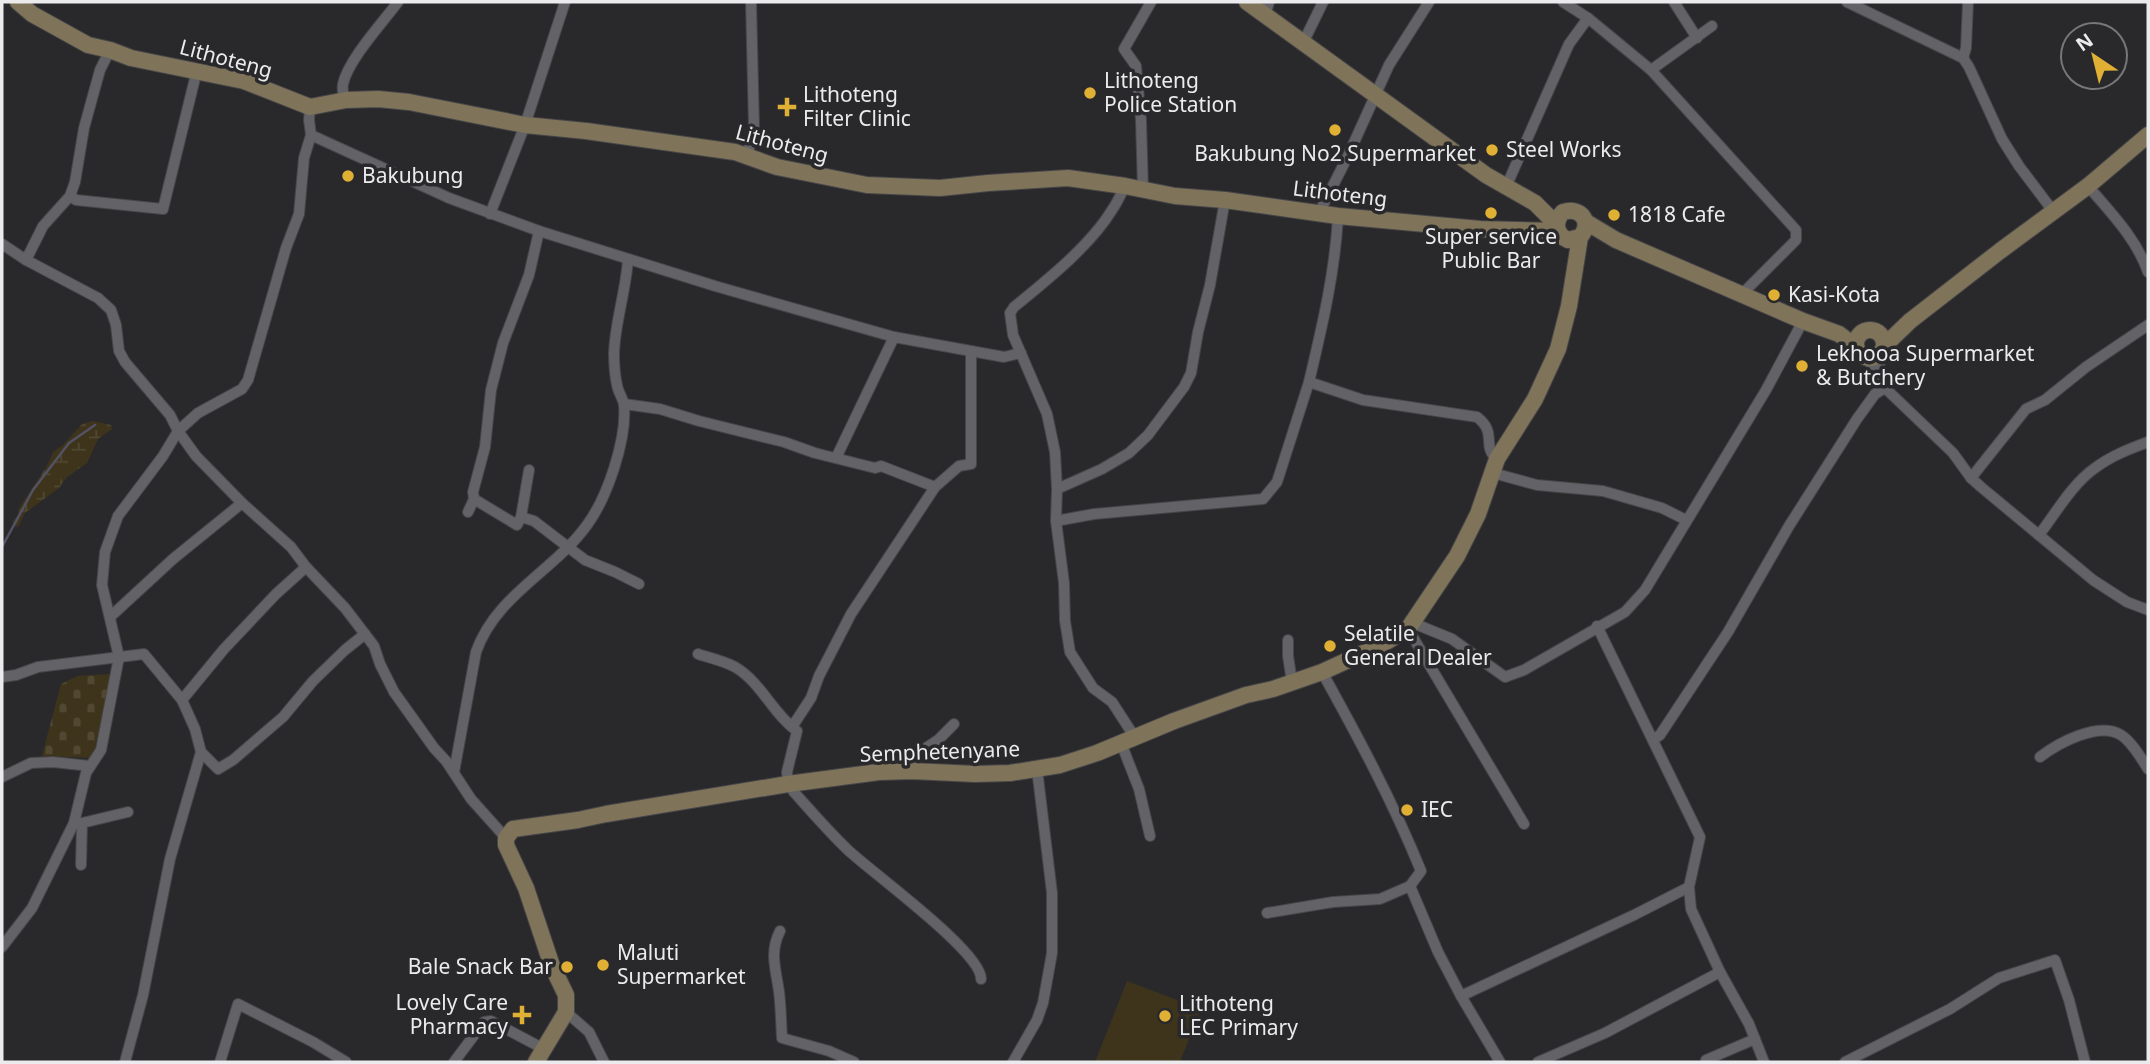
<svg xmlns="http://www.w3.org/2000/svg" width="2150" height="1064" viewBox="0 0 2150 1064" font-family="'Noto Sans',sans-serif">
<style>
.wetland{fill:url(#wetland-marsh)}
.cemetery{fill:url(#cemetery-stones)}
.green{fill:#3e341c}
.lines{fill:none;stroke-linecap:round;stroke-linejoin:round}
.stream{stroke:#535164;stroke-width:2.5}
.street-casing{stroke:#464548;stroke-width:12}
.secondary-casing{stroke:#464548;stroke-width:18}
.street{stroke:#636367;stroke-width:10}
.secondary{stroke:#7f745a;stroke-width:16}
.poi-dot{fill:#dfb034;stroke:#29292c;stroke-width:2.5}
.labels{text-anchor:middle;stroke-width:7;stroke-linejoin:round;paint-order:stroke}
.street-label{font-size:21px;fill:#ebebed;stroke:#29292c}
.poi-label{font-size:21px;fill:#ebebed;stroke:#29292c;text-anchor:start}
</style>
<defs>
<pattern id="wetland-marsh" width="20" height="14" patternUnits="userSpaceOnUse" patternTransform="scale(1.75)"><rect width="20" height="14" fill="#3e341c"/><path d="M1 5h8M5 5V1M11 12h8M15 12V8" fill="none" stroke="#514832"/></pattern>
<pattern id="cemetery-stones" width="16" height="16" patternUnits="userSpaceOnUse" patternTransform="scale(1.75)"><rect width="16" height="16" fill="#3e341c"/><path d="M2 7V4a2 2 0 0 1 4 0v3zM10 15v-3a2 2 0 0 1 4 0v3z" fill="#514832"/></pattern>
</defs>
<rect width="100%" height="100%" fill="#29292c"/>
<polygon class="wetland" points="93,421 111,425 112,429 98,439 87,463 67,477 59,488 25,513 18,527 14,526 13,521 18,515 19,508 47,466 53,452 63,445 82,424"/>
<polygon class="cemetery" points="111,674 93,758 42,756 61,684 78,676"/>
<polygon class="green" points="1127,981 1201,1009 1180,1062 1095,1062"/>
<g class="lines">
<polyline class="stream" points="2,547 33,490 69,443 95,425"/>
<defs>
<g id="street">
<polyline points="1563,2 1588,18 1651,70 1796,230 1796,240 1742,294"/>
<polyline points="1674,2 1697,38"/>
<polyline points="1847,2 1963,58 1969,67 2002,139 2019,166 2053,211"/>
<polyline points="1265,16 1269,2"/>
<polyline points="1303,43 1323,2"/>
<polyline points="1963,58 1966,48 1968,2"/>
<polyline points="1651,70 1712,26"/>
<path d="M346,100C343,95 342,90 343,84C348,60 383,22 398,2"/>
<polyline points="310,107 309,120 311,135 449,198 539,231 715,286 894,337 1004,357 1021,353"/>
<polyline points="747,157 754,127 751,2"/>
<path d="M1125,186C1121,194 1117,203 1112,210C1090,246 1047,280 1014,307L1010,313L1013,335L1047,414L1055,452L1057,489L1056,521L1064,583L1065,621L1070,652L1093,688L1112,702L1134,736"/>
<path d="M2088,186C2111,213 2136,238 2148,272"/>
<polyline points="1506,187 1569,44 1588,18"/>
<polyline points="1143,191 1141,120 1136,66 1124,49 1151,2"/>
<polyline points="70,196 76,200 163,209 197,70"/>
<polyline points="1319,213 1347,158 1389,65 1429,2"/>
<polyline points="490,214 525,125 565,2"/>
<path d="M1338,216C1335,273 1322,327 1309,382L1363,400L1477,417C1498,433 1481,446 1497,459"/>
<polyline points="2,244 26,260 98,298 111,310 116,325 119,351 125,362 170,415 178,431 196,456 242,503 291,547 306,567 345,608 374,646 380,664 394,692 434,748 446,761 471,799 506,838"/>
<polyline points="26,260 43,226 70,196 75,182 84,128 100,70 110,50"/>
<polyline points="1879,354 1880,376"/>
<polyline points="1867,358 1885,388 1953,453 1971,478 1981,487 2093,580 2127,602 2148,610"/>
<polyline points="624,404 660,409 699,421 784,442 815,453 875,468 881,466 935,487 959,466 971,464 971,351"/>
<polyline points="836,458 894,337"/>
<polyline points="1493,473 1537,485 1603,491 1662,508 1686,520"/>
<polyline points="1971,478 2026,409 2045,400 2086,367 2148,325"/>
<polyline points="1057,489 1102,469 1129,453 1148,435 1184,387 1191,373 1198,332 1210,285 1225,200"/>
<polyline points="474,499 517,525 521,517 529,470"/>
<polyline points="468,512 474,499 473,492 485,447 491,390 503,343 529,275 539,231"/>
<polyline points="521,517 534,521 585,560 615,572 639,584"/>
<polyline points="1056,521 1094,514 1263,499 1277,482 1309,382"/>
<path d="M2039,535C2056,513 2072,484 2095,468C2111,456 2129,449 2148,442"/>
<polyline points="110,617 173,559 242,503"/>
<polyline points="1413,623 1452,639 1505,677 1524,670 1625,612 1645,590 1766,390 1803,321"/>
<polyline points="1597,626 1700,837 1689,887 1691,909 1720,972 1749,1024 1764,1062"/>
<polyline points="1408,629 1524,824"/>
<polyline points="1288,640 1288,656 1292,682"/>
<path d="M698,654C710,658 724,661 735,667C761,682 773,714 797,731L787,772L788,784"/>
<path d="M1322,672C1358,737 1393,802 1421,871L1410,886L1438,952L1461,996L1500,1062"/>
<polyline points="2,677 16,675 38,667 144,654 182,700 195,729 201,752 170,859 143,995 125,1062"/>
<polyline points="182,700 224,649 276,594 306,567"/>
<polyline points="792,727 811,698 819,676 851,614 935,487"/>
<polyline points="1654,739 1660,735 1728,632 1789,526 1857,419 1875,394 1885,388"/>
<polyline points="1121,743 1139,789 1150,836"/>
<polyline points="201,752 218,769 233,760 283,717 313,681 345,650 365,634"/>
<path d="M2040,757C2058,743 2099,721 2121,735C2132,742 2141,758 2148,769"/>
<polyline points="912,771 914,756 938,740 954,724"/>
<path d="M454,772L476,652C496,595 554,571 587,525C607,498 627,440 624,405C623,398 618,392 617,385C615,376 614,363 614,353C615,322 626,291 628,259"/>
<polyline points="2,777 31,763 53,762 90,766"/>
<path d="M793,783V791C811,811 829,832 848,850C871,872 982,952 981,979"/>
<polyline points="74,823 82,823 81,865"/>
<polyline points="82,823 128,812"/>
<polyline points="1267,913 1333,902 1380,899 1410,886"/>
<path d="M780,931C769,953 776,969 779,992C781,1007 781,1023 782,1038L829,1051L854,1062"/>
<polyline points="2,947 32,908 74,823 86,773 101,750 119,657 102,585 105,552 118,516 163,456 178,431 198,413 242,389 248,380 286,248 299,214 304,158 311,135"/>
<polyline points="1461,996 1634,915 1689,887"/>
<polyline points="566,1012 589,1032 604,1062"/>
<polyline points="1706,1060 1755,1039"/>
<polyline points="220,1062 238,1004 313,1042 346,1062"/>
<polyline points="454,1062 484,1022 491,1021 544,1049"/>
<polyline points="1013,1062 1037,1020 1043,1003 1052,953 1052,893 1037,769"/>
<polyline points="1538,1062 1605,1033 1720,972"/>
<polyline points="1845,1062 1950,1009 1999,978 2055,960 2069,1000 2085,1062"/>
</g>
<g id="secondary">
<polyline points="18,2 32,14 88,45 110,50 131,58 244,81 310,107 346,100 378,99 409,102 525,125 586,131 735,152 777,167 867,185 940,188 988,183 1068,178 1125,186 1175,196 1225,200 1338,216 1480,229 1558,231"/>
<polyline points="1247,2 1486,175 1535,203 1548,216 1557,228"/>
<polyline points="1586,222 1616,240 1803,321 1839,334 1856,347"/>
<circle cx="1870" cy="344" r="14"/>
<polyline points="1884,346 1910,321 2000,251 2088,186 2148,135"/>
<path d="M536,1062L566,1012V995L552,966L526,888L506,845V838L513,829L578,820L606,814L788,784L879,772L912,771L975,774L1010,773L1060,765L1097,753L1174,721L1246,695L1273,689L1322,672L1379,646L1408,629L1457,556L1478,514L1497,459L1535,399L1558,349L1569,306L1580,237C1593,223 1581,206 1563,212C1553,222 1556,235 1568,240L1580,237"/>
</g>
</defs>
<use href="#street" class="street-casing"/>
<use href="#secondary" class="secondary-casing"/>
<use href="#street" class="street"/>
<use href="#secondary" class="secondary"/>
</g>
<g class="poi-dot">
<circle cx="1090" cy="93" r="7"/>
<path d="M783.5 96.5h7v7h7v7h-7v7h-7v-7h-7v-7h7z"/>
<circle cx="1335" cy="130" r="7"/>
<circle cx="1492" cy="150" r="7"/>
<circle cx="348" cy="176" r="7"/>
<circle cx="1491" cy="213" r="7"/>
<circle cx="1614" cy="215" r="7"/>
<circle cx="1774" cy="295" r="7"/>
<circle cx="1802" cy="366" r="7"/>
<circle cx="1330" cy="646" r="7"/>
<circle cx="1407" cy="810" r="7"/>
<circle cx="603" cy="965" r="7"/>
<circle cx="567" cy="967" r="7"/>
<path d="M518.5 1004.5h7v7h7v7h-7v7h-7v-7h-7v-7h7z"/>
<circle cx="1165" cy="1016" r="7"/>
</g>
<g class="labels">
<g class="street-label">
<text transform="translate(226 59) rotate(15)" y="7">Lithoteng</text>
<text transform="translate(782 144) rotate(15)" y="7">Lithoteng</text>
<text transform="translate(1340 194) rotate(7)" y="7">Lithoteng</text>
<text transform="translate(940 752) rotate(-2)" y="7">Semphetenyane</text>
</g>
<g class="poi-label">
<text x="1104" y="88">Lithoteng<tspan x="1104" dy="24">Police Station</tspan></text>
<text x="803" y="102">Lithoteng<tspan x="803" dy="24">Filter Clinic</tspan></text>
<text x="1506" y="157">Steel Works</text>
<text x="1335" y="161" text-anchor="middle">Bakubung No2 Supermarket</text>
<text x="362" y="183">Bakubung</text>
<text x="1628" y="222">1818 Cafe</text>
<text x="1491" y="244" text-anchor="middle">Super service<tspan x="1491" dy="24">Public Bar</tspan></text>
<text x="1788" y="302">Kasi-Kota</text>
<text x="1816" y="361">Lekhooa Supermarket<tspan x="1816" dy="24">&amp; Butchery</tspan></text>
<text x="1344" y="641">Selatile<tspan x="1344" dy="24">General Dealer</tspan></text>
<text x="1421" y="817">IEC</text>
<text x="617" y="960">Maluti<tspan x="617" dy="24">Supermarket</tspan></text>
<text x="553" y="974" text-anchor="end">Bale Snack Bar</text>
<text x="508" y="1010" text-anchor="end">Lovely Care<tspan x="508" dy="24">Pharmacy</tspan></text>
<text x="1179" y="1011">Lithoteng<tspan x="1179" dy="24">LEC Primary</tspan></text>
</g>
</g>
<rect width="2150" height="1064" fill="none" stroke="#ebebed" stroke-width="7"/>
<g transform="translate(2094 56) rotate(325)"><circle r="33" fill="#29292c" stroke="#777779" stroke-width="2"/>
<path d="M0-5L12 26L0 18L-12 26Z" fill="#dfb034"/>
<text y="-10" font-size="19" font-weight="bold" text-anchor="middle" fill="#ebebed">N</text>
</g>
</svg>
